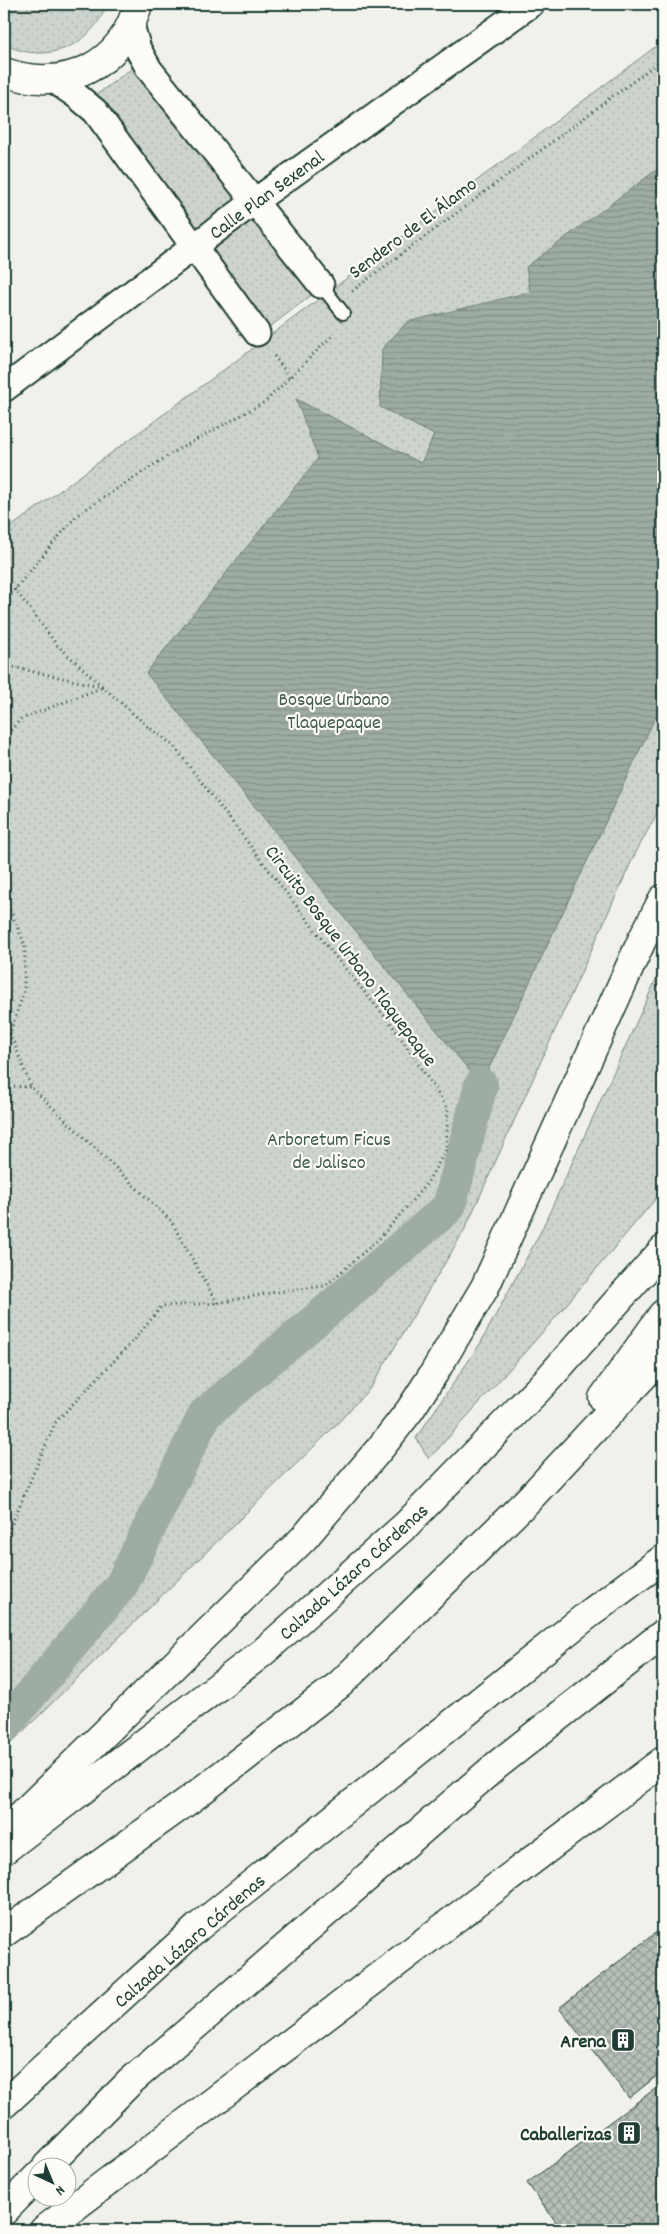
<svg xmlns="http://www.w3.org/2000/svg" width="667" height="2234" viewBox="0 0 667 2234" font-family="Dekko,sans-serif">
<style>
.green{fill:url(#green-dots);stroke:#768880}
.water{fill:url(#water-rules);stroke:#6c8077}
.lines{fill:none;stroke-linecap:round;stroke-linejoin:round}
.canal{stroke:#9faca4;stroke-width:34}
.building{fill:url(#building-cross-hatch);stroke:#1f3d34}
.lane-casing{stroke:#1f3d34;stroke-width:16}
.street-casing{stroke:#1f3d34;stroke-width:29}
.secondary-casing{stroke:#1f3d34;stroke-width:31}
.highway-casing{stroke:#1f3d34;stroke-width:31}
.path{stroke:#1f3d34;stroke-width:3;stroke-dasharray:1 4;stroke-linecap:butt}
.lane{stroke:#fdfcf7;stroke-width:12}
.street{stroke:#fdfcf7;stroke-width:25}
.secondary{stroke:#fdfcf7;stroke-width:28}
.highway{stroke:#fdfcf7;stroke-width:28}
.labels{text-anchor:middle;stroke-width:4.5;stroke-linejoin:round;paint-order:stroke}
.street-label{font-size:20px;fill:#1f3d34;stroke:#fdfcf7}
.park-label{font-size:20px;fill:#425b53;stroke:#fdfcf7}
.poi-label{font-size:20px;font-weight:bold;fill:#1f3d34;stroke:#fdfcf7;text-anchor:end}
</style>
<defs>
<pattern id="green-dots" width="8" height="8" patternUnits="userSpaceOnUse" patternTransform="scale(1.25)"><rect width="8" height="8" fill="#cdd3cd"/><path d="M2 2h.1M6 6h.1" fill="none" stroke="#b0b6b1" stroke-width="1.8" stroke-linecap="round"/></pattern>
<pattern id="water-rules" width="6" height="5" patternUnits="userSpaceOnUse" patternTransform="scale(1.25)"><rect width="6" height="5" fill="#9faca4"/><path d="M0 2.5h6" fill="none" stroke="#818d86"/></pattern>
<pattern id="building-cross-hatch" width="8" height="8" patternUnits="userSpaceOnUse" patternTransform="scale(1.25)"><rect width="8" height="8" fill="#b6bfb8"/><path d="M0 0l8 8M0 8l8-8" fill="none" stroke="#939c96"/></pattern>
</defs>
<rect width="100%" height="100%" fill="#f0f1eb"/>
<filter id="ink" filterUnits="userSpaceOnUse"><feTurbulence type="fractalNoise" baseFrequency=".02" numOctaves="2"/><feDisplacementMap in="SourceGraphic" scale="10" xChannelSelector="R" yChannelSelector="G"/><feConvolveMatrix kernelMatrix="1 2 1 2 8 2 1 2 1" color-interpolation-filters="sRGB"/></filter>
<g filter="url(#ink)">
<g class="green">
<path d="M4,4H107C91,48 45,65 4,44Z"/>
<polygon points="663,41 663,802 633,858 465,1229 371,1387 334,1427 4,1750 4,532 263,341"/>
<polygon points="139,63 245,203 198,239 92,98"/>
<polygon points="251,211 313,294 267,329 203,246"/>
<polygon points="663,964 663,1190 549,1325 429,1459 416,1438 480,1344 541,1231"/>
</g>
<polygon class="water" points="663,165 663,701 481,1085 146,673 318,458 296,399 421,463 434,435 380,407 382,349 407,322 530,292 526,267"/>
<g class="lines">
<polyline class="canal" points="4,1727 122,1584 205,1414 449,1207 481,1085"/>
</g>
<g class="building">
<polygon points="663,1927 663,2071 629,2098 559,2008"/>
<polygon points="663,2083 663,2230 562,2230 527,2183"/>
<polygon points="336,2228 370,2230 371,2230 317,2230"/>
</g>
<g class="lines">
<defs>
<polyline id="lane" points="321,285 343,313"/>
<g id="street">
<polyline points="131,25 138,49 149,69 321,285"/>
<polyline points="54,80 77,96 95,111 257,333"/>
<polyline points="4,389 255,201 531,4"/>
</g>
<g id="secondary">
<path d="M4,72C63,93 122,67 138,4"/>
<polyline points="4,1850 262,1653 406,1525 549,1378 663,1250"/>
<polyline points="47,2166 131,2081 497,1765 663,1634"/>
<polyline points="4,2211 38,2176"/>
</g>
<g id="highway">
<polyline points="603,1398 663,1314"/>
<polyline points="4,1832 304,1538 382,1446 410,1410 434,1373 485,1287 642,940 663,899"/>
<polyline points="4,1933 192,1798 340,1684 529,1499 663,1355"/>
<polyline points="4,2104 198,1927 589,1614 663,1559"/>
<polyline points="44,2230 663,1761"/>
</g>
</defs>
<use href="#lane" class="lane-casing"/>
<use href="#street" class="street-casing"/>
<use href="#secondary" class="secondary-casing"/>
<use href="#highway" class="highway-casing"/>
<g class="path">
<polyline points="352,291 663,59"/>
<polyline points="274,356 290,377"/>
<polyline points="4,608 15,589 77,515 172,453 265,402 335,333"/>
<polyline points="4,665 103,687 147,726 173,745 334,955 395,1029 448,1109 446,1150 427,1183 380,1238 325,1286 276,1292 217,1303 162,1306 134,1340 55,1423 4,1542"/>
<polyline points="4,738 21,719 103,687 57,645 15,589"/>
<polyline points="4,896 25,945 24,991 10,1033 4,1041"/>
<polyline points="10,1033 31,1087 171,1221 217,1303"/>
<polyline points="4,1086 31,1087"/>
</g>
<use href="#lane" class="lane"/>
<use href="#street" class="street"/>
<use href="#secondary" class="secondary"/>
<use href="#highway" class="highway"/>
</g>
</g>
<defs>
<symbol id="building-square" viewBox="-11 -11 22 22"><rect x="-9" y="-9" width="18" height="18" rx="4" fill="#1f3d34" stroke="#fdfcf7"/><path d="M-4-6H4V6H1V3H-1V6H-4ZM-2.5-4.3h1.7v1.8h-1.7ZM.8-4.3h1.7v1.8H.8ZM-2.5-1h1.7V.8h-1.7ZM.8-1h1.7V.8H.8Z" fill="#fff"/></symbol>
</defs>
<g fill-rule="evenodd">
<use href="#building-square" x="609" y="2026" width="28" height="28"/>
<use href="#building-square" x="615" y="2119" width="28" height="28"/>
</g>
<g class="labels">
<g class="street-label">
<text transform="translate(266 194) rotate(-36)" y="7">Calle Plan Sexenal</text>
<text transform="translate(412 227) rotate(-37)" y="7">Sendero de El Álamo</text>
<text transform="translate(352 955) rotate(53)" y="7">Circuito Bosque Urbano Tlaquepaque</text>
<text transform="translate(353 1571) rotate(-42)" y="7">Calzada Lázaro Cárdenas</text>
<text transform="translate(189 1940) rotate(-41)" y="7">Calzada Lázaro Cárdenas</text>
</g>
<g class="park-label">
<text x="334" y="705">Bosque Urbano<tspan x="334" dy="23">Tlaquepaque</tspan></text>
<text x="329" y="1145">Arboretum Ficus<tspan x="329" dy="23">de Jalisco</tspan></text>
</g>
<g class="poi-label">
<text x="606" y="2047">Arena</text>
<text x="612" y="2140">Caballerizas</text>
</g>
</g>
<rect width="667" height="2234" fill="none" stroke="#fdfcf7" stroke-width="20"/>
<rect x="10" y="10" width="647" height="2214" fill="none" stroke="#1f3d34" stroke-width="2" filter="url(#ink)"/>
<g transform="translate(52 2182) rotate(136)"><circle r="24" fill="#fdfcf7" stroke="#a4b0a9"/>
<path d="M0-4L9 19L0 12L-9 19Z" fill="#1f3d34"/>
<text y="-8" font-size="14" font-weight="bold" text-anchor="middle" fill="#1f3d34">N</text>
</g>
</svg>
